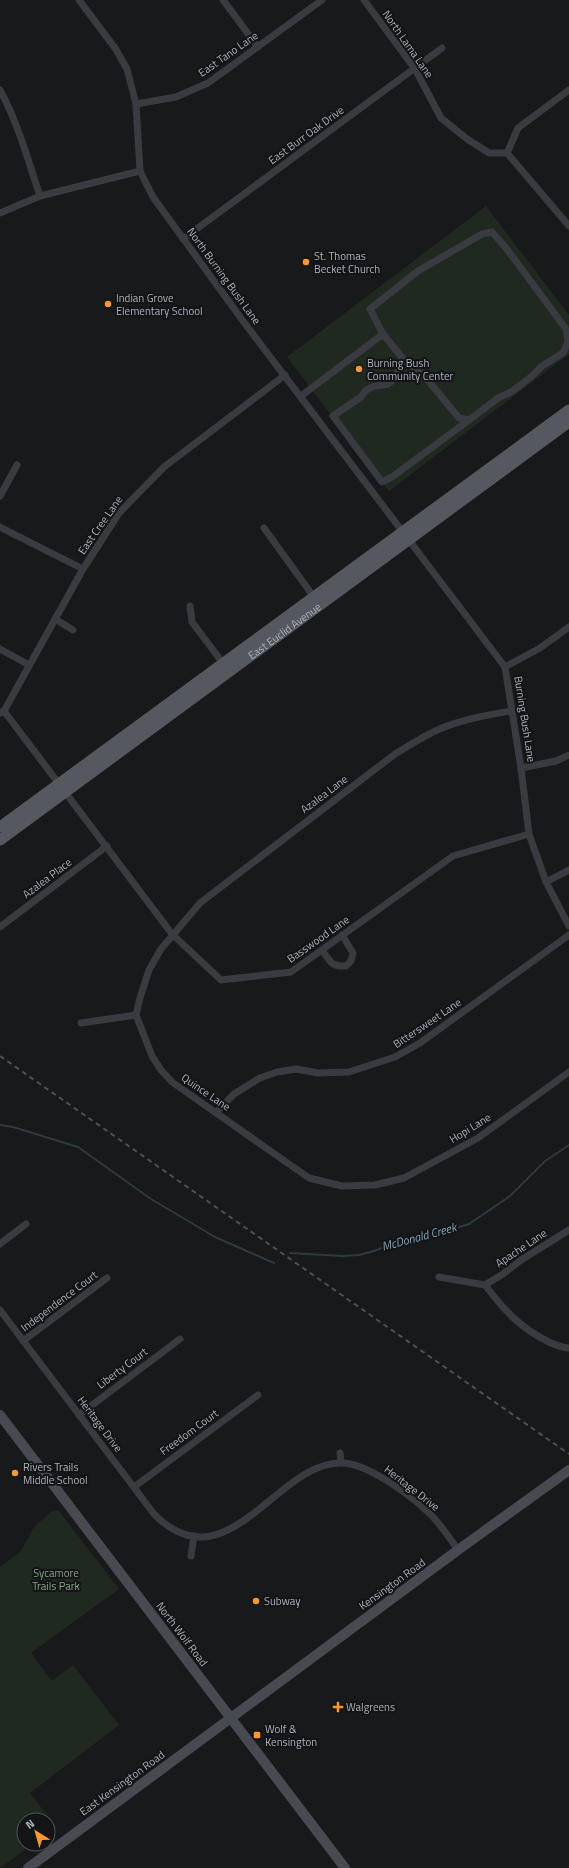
<svg xmlns="http://www.w3.org/2000/svg" width="569" height="1868" viewBox="0 0 569 1868" font-family="'Titillium Web',sans-serif">
<style>
.green{fill:#202920}
.lines{fill:none;stroke-linecap:round;stroke-linejoin:round}
.stream{stroke:#2d3a40;stroke-width:2}
.street{stroke:#393b40;stroke-width:7}
.secondary{stroke:#474a50;stroke-width:10}
.primary{stroke:#55595f;stroke-width:11}
.rail{stroke:#4c5055;stroke-width:2;stroke-dasharray:5 4;stroke-linecap:butt}
.poi-dot{fill:#fd992e;stroke:#131416;stroke-width:1.5}
.labels{text-anchor:middle;stroke-width:4;stroke-linejoin:round;paint-order:stroke}
.street-label{font-size:11px;fill:#aab2bb;stroke:#131416}
.poi-label{font-size:11px;fill:#aab2bb;stroke:#131416;text-anchor:start}
.park-label{font-size:11px;fill:#83a780;stroke:#131416}
.water-label{font-size:12px;font-style:italic;fill:#7fa6b8;stroke:#131416}
</style>
<rect width="100%" height="100%" fill="#18191b"/>
<g class="green">
<polygon points="486,206 569,315 569,354 389,491 287,357"/>
<polygon points="52,1511 59,1511 119,1589 31,1653 52,1681 73,1665 119,1725 30,1793 56,1827 48,1833 48,1820 24,1820 24,1844 33,1844 0,1868 0,1567 21,1551 34,1527"/>
</g>
<g class="lines">
<g class="stream">
<polyline points="0,1125 13,1127 78,1147 151,1199 215,1237 274,1263"/>
<polyline points="290,1253 342,1256 359,1255 374,1251 399,1241 446,1231 469,1224 510,1196 545,1161 569,1145"/>
</g>
<g class="street">
<polyline points="79,0 115,48 127,69 136,104 140,171 153,197 243,321 505,667 521,768 529,834 546,882 569,926"/>
<polyline points="223,0 258,47"/>
<polyline points="364,0 415,69 441,118 467,139 489,153 507,153 569,226"/>
<path d="M0,90C18,123 28,160 40,196"/>
<polyline points="136,104 176,97 208,83 322,0"/>
<polyline points="507,153 518,128 569,90"/>
<polyline points="0,213 40,196 140,171"/>
<polyline points="183,239 442,48"/>
<polyline points="404,360 395,378 388,384 375,386 366,390 361,397 333,416 382,482 392,477 469,420"/>
<polyline points="301,396 383,334 370,309 418,271 482,234 492,232 506,248 566,329 568,342 563,353 542,366 531,377 511,392 498,398 469,420 459,418 426,378 404,360 383,334"/>
<polyline points="0,496 17,465"/>
<polyline points="0,527 83,569"/>
<polyline points="264,528 316,600"/>
<polyline points="190,606 192,622 225,666"/>
<polyline points="55,619 73,630"/>
<polyline points="0,649 29,665"/>
<polyline points="505,667 540,648 569,627"/>
<polyline points="4,711 172,934 221,980 291,972 453,856 529,834"/>
<path d="M511,711C488,715 464,719 442,728C425,735 410,745 395,754L200,903L161,949L149,970L140,998L136,1015L152,1056L161,1070L172,1082L309,1178L342,1186L375,1185L404,1178L478,1138L569,1072"/>
<polyline points="0,713 4,711 83,569 119,513 164,467 285,375"/>
<polyline points="521,768 556,761 569,755"/>
<polyline points="546,882 569,870"/>
<polyline points="0,927 107,846"/>
<path d="M322,950C330,961 331,967 346,966L351,961L353,953L342,935"/>
<polyline points="81,1023 136,1015"/>
<polyline points="217,1112 234,1094 260,1078 277,1072 296,1069 318,1073 349,1072 395,1057 420,1043 569,935"/>
<polyline points="0,1244 26,1224"/>
<path d="M439,1277L485,1285C504,1310 520,1328 549,1342C556,1345 561,1348 569,1348"/>
<polyline points="485,1285 503,1274 521,1260 569,1230"/>
<path d="M0,1310L154,1514C227,1588 278,1460 342,1463C367,1463 410,1495 428,1512C440,1523 449,1537 458,1550"/>
<polyline points="23,1341 107,1278"/>
<polyline points="79,1415 180,1339"/>
<polyline points="340,1453 341,1462"/>
<polyline points="134,1487 258,1395"/>
<polyline points="191,1556 194,1536"/>
</g>
<g class="secondary">
<polyline points="0,1415 345,1868"/>
<polyline points="28,1868 458,1550 569,1470"/>
</g>
<g class="primary">
<polyline points="0,827 569,410"/>
<path id="s1" d="M0,840L569,422"/>
</g>
<polyline class="rail" points="0,1056 569,1454"/>
</g>
<g class="poi-dot">
<circle cx="306" cy="262" r="4"/>
<circle cx="108" cy="304" r="4"/>
<circle cx="359" cy="369" r="4"/>
<circle cx="15" cy="1473" r="4"/>
<circle cx="256" cy="1601" r="4"/>
<path d="M336 1701h4v4h4v4h-4v4h-4v-4h-4v-4h4z"/>
<rect x="253" y="1731" width="8" height="8" rx="2"/>
</g>
<g class="labels">
<g class="street-label">
<text transform="translate(408 44) rotate(55)" y="4">North Lama Lane</text>
<text transform="translate(228 54) rotate(-35)" y="4">East Tano Lane</text>
<text transform="translate(306 135) rotate(-36)" y="4">East Burr Oak Drive</text>
<text transform="translate(224 276) rotate(54)" y="4">North Burning Bush Lane</text>
<text transform="translate(100 525) rotate(-55)" y="4">East Cree Lane</text>
<text dy="4" stroke="none"><textPath href="#s1" startOffset="353">East Euclid Avenue</textPath></text>
<text transform="translate(525 719) rotate(81)" y="4">Burning Bush Lane</text>
<text transform="translate(324 794) rotate(-37)" y="4">Azalea Lane</text>
<text transform="translate(47 878) rotate(-37)" y="4">Azalea Place</text>
<text transform="translate(318 939) rotate(-35)" y="4">Basswood Lane</text>
<text transform="translate(427 1023) rotate(-34)" y="4">Bittersweet Lane</text>
<text transform="translate(206 1092) rotate(34)" y="4">Quince Lane</text>
<text transform="translate(470 1128) rotate(-32)" y="4">Hopi Lane</text>
<text transform="translate(521 1248) rotate(-34)" y="4">Apache Lane</text>
<text transform="translate(59 1301) rotate(-37)" y="4">Independence Court</text>
<text transform="translate(122 1368) rotate(-37)" y="4">Liberty Court</text>
<text transform="translate(100 1424) rotate(53)" y="4">Heritage Drive</text>
<text transform="translate(189 1432) rotate(-36)" y="4">Freedom Court</text>
<text transform="translate(412 1488) rotate(38)" y="4">Heritage Drive</text>
<text transform="translate(392 1584) rotate(-36)" y="4">Kensington Road</text>
<text transform="translate(182 1634) rotate(53)" y="4">North Wolf Road</text>
<text transform="translate(122 1783) rotate(-36)" y="4">East Kensington Road</text>
</g>
<g class="poi-label">
<text x="314" y="260">St. Thomas<tspan x="314" dy="13">Becket Church</tspan></text>
<text x="116" y="302">Indian Grove<tspan x="116" dy="13">Elementary School</tspan></text>
<text x="367" y="367">Burning Bush<tspan x="367" dy="13">Community Center</tspan></text>
<text x="23" y="1471">Rivers Trails<tspan x="23" dy="13">Middle School</tspan></text>
<text x="264" y="1605">Subway</text>
<text x="346" y="1711">Walgreens</text>
<text x="265" y="1733">Wolf &amp;<tspan x="265" dy="13">Kensington</tspan></text>
</g>
<g class="park-label">
<text x="56" y="1577">Sycamore<tspan x="56" dy="13">Trails Park</tspan></text>
</g>
<g class="water-label">
<text transform="translate(419 1237) rotate(-15)" y="4">McDonald Creek</text>
</g>
</g>
<g transform="translate(36 1832) rotate(323)"><circle r="19" fill="#131416" stroke="#4f5358"/>
<path d="M0-3L7 15L0 10L-7 15Z" fill="#fd992e"/>
<text y="-6" font-size="11" font-weight="bold" text-anchor="middle" fill="#aab2bb">N</text>
</g>
</svg>
